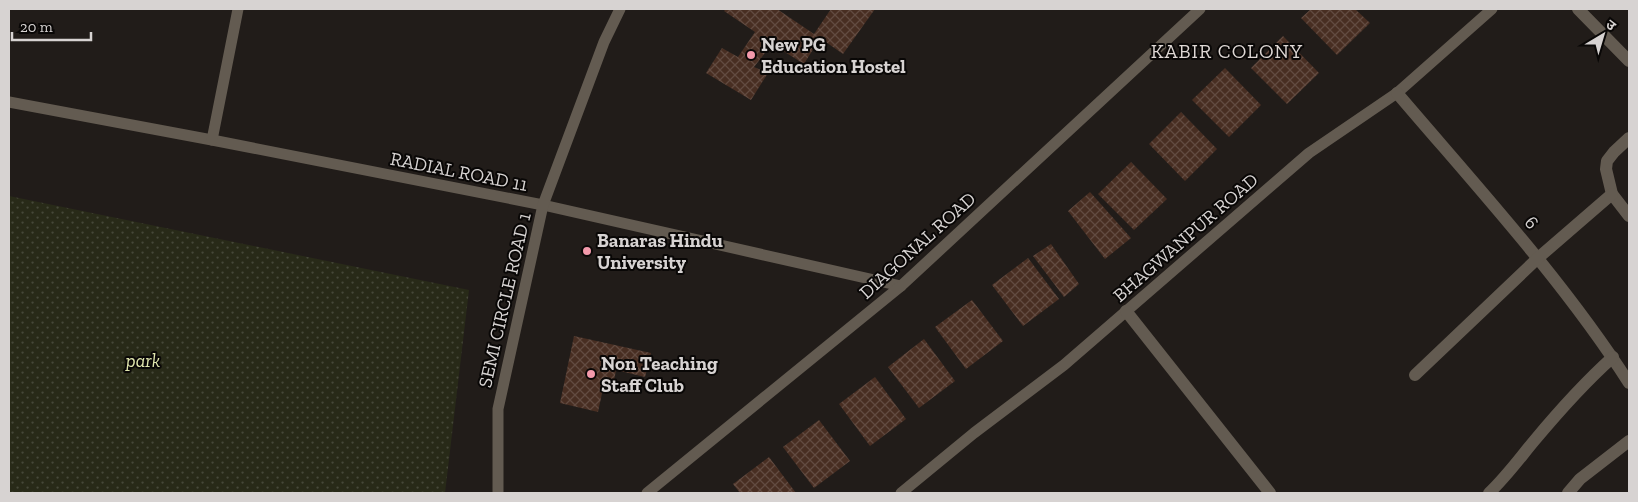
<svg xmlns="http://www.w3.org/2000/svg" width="1638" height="502" viewBox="0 0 1638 502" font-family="'Zilla Slab','Noto Sans Devanagari',serif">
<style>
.park{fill:url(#park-dots)}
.building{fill:url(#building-cross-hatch)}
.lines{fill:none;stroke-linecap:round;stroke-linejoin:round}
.service{stroke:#635b51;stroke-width:11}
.minor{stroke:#635b51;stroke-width:12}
.poi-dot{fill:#f39aab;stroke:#090706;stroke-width:2}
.labels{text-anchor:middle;stroke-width:4;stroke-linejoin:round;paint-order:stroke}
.poi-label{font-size:19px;font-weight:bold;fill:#d7d3d2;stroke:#090706;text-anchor:start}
.street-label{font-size:19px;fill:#d7d3d2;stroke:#090706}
.park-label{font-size:19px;font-style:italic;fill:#e0e6ae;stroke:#090706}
.neighbourhood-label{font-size:20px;letter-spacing:1px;fill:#ded7d4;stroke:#090706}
</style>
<defs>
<pattern id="park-dots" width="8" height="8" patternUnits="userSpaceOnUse" patternTransform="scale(1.25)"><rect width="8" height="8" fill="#282a18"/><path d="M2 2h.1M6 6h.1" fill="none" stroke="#464839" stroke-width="1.8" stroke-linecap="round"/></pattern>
<pattern id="building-cross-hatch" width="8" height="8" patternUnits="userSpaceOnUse" patternTransform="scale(1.25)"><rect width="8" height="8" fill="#482e22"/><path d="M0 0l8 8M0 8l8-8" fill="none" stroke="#624b41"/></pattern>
</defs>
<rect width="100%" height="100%" fill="#211c19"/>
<polygon class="park" points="9,196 469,290 445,493 9,493"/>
<g class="building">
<polygon points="726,9 777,9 814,34 831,9 875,9 843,54 820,38 804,64 772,44 754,67 768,73 751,100 706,73 722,48 738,57 755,32 724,11"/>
<polygon points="1311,9 1355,9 1370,23 1337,55 1301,18"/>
<polygon points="1283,36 1319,73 1287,104 1251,68"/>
<polygon points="1225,68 1261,105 1229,137 1192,100"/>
<polygon points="1181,112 1217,149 1185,181 1149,144"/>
<polygon points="1131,162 1167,199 1134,230 1098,194"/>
<polygon points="1090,192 1131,238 1105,259 1068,211"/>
<polygon points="1051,244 1079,284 1064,297 1033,256"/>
<polygon points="1028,258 1059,299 1023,326 992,285"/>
<polygon points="972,300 1003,341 966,369 935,327"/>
<polygon points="574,336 651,353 645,377 616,370 613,386 604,384 598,412 560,403"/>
<polygon points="924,339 955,381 919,408 888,367"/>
<polygon points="875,377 906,419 870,446 839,404"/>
<polygon points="819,420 850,461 814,488 783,447"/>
<polygon points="769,457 796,493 740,493 733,484"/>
</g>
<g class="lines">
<g class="service">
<polyline points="9,102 212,140 543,205 901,286"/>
<polyline points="212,140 238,9"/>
<polyline points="498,493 498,409 543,205 604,42 620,9"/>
<polyline points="647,493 901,286 1200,9"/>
<polyline points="901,493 974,433 1064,365 1309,153 1397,93 1492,9"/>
</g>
<g class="minor">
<polyline points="1578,9 1629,61"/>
<path d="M1397,93C1477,187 1562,279 1629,383"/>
<polyline points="1629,138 1614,152 1607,161 1606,169 1612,194 1629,216"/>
<polyline points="1126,311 1270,493"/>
<polyline points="1415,375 1538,258 1612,194"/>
<path d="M1489,493C1506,477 1519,459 1534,441C1559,411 1584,383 1613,357"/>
<polyline points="1568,493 1580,479 1629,441"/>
</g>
</g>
<g class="poi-dot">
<circle cx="751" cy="55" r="5"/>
<circle cx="587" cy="251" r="5"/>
<circle cx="591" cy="374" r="5"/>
</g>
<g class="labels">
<g class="poi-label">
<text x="761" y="51">New PG<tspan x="761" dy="22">Education Hostel</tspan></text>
<text x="597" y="247">Banaras Hindu<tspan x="597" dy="22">University</tspan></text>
<text x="601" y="370">Non Teaching<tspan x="601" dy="22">Staff Club</tspan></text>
</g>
<g class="street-label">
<text transform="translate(459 171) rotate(11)" y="7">RADIAL ROAD 11</text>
<text transform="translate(1532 222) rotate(50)" y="7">6</text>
<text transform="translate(1185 237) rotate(-41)" y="7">BHAGWANPUR ROAD</text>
<text transform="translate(917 245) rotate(-42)" y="7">DIAGONAL ROAD</text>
<text transform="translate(504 300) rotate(-77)" y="7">SEMI CIRCLE ROAD 1</text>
</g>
<g class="park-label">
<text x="143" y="367">park</text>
</g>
<g class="neighbourhood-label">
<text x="1227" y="58">KABIR COLONY</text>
</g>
</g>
<rect width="1638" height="502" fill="none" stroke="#d7d3d2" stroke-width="20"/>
<g transform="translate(1603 35) rotate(38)" stroke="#090706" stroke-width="4" paint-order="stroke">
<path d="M0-4L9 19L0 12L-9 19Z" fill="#d7d3d2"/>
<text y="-8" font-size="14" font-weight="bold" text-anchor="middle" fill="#d7d3d2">उ</text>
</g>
<path d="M12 32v8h79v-8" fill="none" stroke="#d7d3d2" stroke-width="2.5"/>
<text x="20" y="32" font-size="15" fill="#d7d3d2" stroke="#090706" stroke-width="4" paint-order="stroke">20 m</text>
</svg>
